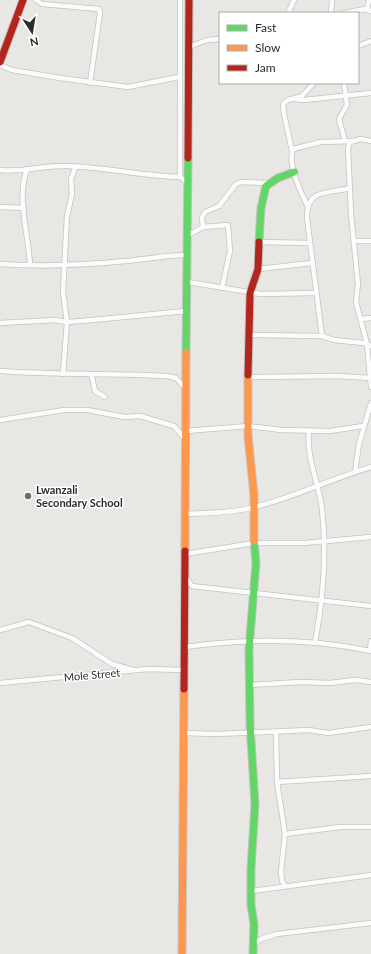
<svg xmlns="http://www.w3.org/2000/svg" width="371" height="954" viewBox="0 0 371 954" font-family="Lato,sans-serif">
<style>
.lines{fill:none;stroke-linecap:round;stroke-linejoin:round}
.street-casing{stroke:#c4c3c3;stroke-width:6}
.fast-casing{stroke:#c4c3c3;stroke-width:9}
.slow-casing{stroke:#c4c3c3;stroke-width:9}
.jam-casing{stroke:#c4c3c3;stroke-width:9}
.street{stroke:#fcfbfb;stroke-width:4.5}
.fast{stroke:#63d668;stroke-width:7}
.slow{stroke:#ff974d;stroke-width:7}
.jam{stroke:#b3261e;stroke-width:7}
.poi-dot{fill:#6e6d6c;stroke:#fff;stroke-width:1.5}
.labels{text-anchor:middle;stroke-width:3;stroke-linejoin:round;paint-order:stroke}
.poi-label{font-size:11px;font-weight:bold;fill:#2c2c2c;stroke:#fff;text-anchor:start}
.street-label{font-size:11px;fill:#2c2c2c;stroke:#fff}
</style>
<rect width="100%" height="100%" fill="#e9e7e3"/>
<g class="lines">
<defs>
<g id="street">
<polyline points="36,0 42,4 99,9 100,13 90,83"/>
<polyline points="367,9 369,0"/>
<polyline points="288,13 294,0"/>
<polyline points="331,13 332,0"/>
<polyline points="344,13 365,9 371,11"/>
<polyline points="358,46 371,41"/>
<polyline points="189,47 207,40 220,39"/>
<polyline points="0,65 12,70 60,78 128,87 179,77"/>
<polyline points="344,83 347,105 339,119 345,141"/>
<polyline points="295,99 304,100 371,93"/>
<polyline points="371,141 361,139 350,142 348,148 351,214 358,284 356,302 367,344 371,387"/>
<polyline points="292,151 284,114 283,104 288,100 302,96 314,83"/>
<path d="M27,169C16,199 29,235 30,265"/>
<path d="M0,170C22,173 44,165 67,166C105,167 142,176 180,177L188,183"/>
<polyline points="180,177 180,0"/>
<path d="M307,205C300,191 287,164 293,149L321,142L353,141"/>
<polyline points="0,207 24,208"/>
<polyline points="203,227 202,217 205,212 219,206 236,184 241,182 268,183"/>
<polyline points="187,236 203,227 228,225 230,251 222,288"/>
<polyline points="355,241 371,241"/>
<polyline points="259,242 310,243"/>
<path d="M0,264C42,267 84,265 126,261C147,259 167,255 187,255"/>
<polyline points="258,269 312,263"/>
<polyline points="188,282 261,294 315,293"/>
<polyline points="361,319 371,318"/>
<polyline points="0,323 54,320 67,322 82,321 186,311"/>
<polyline points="249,335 322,336 334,340 363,343 371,346"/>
<path d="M322,336L307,218C306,188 328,194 350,188"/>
<path d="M0,371C56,375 111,373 167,376L176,378L185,388"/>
<polyline points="63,374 67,322 63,292 67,216 72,194 71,179 76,166"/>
<polyline points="90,374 92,377 95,391 105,397"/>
<polyline points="247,377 338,376 370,378"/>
<polyline points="0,420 64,410 87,410 125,417 140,416 174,426 185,439"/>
<polyline points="186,431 248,426 282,430 330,431 363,426"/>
<path d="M309,431C306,458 319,483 322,509C327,553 323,600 315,643"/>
<polyline points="355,472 359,444 371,403"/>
<path d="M185,514C206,513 235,513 255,507C295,497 331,479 371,467"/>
<polyline points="185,554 254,543 304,543 371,537"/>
<polyline points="186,578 192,586 371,606"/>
<polyline points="0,630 29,622 72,638 112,664 133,670"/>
<path d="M185,647C247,638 309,638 371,651"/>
<polyline points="370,650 371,641"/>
<polyline points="0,683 147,669 185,670"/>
<polyline points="250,685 300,682 330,683 355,680 371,682"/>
<polyline points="276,732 277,782 285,834 281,871 282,881 285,886"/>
<polyline points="183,733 218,734 309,730 328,733 371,727"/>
<polyline points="277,782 371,776"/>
<polyline points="285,834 340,827 371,827"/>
<polyline points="252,891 371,875"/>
<polyline points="253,945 261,939 277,934 371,923"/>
</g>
<g id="fast">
<polyline points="259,242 261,208 266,186 278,178 294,172"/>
<polyline points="186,353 188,158"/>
<polyline points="253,954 254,924 251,905 251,869 255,804 250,724 249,649 256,563 254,541"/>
</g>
<g id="slow">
<polyline points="248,375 248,436 254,495 254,541"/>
<polyline points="185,551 186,353"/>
<polyline points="182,954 184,689"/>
</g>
<g id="jam">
<polyline points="0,62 23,0"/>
<polyline points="188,158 189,0"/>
<polyline points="248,375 250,293 258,269 259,242"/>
<polyline points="184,689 185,551"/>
</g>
</defs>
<use href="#street" class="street-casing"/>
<use href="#fast" class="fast-casing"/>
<use href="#slow" class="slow-casing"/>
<use href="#jam" class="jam-casing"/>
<use href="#street" class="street"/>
<use href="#fast" class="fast"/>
<use href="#slow" class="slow"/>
<use href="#jam" class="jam"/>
</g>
<circle class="poi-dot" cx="28" cy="496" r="4"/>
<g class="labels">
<g class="poi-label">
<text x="36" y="494">Lwanzali<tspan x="36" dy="13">Secondary School</tspan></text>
</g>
<g class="street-label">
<text transform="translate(92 675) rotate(-5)" y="4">Mole Street</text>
</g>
</g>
<rect x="219" y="12" width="140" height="72" fill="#ffffff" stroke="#ababab"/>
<rect x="227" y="25" width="20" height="6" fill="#63d668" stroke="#ababab"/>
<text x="255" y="32" font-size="12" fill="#2c2c2c">Fast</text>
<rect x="227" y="45" width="20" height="6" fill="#ff974d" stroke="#ababab"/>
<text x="255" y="52" font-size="12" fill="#2c2c2c">Slow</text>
<rect x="227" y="65" width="20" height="6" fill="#b3261e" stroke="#ababab"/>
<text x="255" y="72" font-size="12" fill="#2c2c2c">Jam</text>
<g transform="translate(32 32) rotate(168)" stroke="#ffffff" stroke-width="3" paint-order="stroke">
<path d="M0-3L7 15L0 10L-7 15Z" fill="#2c2c2c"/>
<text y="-6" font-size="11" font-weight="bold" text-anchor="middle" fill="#2c2c2c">N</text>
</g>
</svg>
